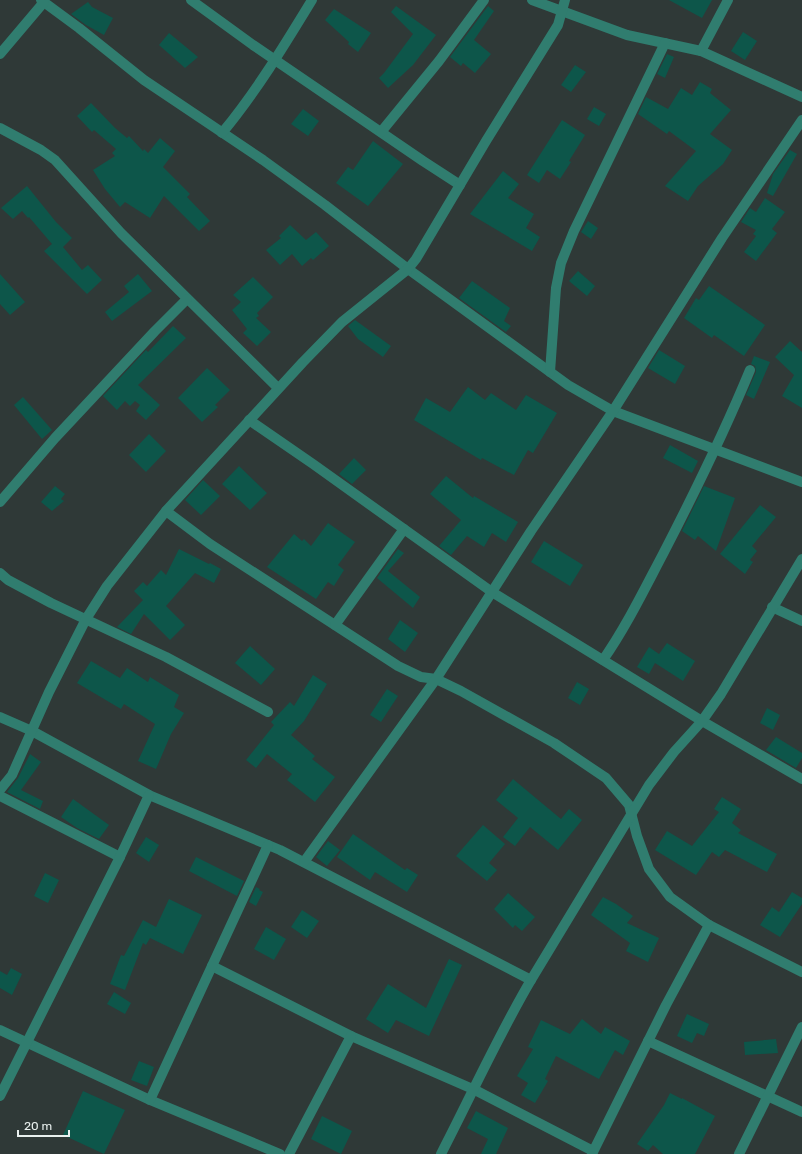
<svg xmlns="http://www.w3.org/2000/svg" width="802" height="1154" viewBox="0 0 802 1154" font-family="Rubik,sans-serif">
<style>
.building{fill:#0d564a}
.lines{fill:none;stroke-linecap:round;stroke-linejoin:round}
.minor{stroke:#307d6f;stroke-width:10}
</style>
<rect width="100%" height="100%" fill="#2f3937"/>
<g class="building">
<polygon points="669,0 712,0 702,18"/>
<polygon points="88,2 92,7 113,18 104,35 86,25 71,14"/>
<polygon points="396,6 436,35 413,65 388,88 379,78 384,73 413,34 391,12"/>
<polygon points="488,6 494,11 474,40 491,54 475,73 463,63 461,66 450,57"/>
<polygon points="334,9 371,33 358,52 348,44 349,42 325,20"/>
<polygon points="743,32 757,41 745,60 731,51"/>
<polygon points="169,33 198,57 185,68 159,45"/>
<polygon points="667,54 674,57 665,78 657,74"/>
<polygon points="575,65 586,72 571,92 561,85"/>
<polygon points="700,82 712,89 710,93 731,110 710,134 732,150 723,164 698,186 688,201 665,186 696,151 669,131 667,134 638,114 646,97 668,109 681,88 692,95"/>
<polygon points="91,103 115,128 127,138 129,136 143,151 144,149 148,153 160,138 175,151 163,167 190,194 187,197 210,221 199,231 164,196 150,218 125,202 120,207 105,189 93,170 115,156 112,153 116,149 94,130 92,132 77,116"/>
<polygon points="594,107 606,114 599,126 587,119"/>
<polygon points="303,109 319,121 308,136 291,124"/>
<polygon points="562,120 585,135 569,161 571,162 560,179 547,170 539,183 527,175"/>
<polygon points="373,141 403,164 368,206 336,183 348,167 353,170"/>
<polygon points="790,150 797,154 773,196 767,193 773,174"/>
<polygon points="503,171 519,184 508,198 534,214 526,228 540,237 532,251 470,214"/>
<polygon points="27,186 56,222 72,238 63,247 82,270 88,265 102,280 87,294 44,251 52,244 29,217 28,218 22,211 13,219 1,208"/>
<polygon points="765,198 785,212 772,229 777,233 756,261 744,252 756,236 753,234 756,230 741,222 750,208 756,212"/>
<polygon points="588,221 598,228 591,239 581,232"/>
<polygon points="290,225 306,240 316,232 329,246 313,260 311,258 302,266 292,254 280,265 266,250 281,238 279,236"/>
<polygon points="578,271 595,286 587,296 569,281"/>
<polygon points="0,274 25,302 10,315 0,304"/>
<polygon points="138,274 152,291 112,321 105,312 129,292 124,286"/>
<polygon points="253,277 273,297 257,313 259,316 256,318 271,332 257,346 243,333 247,329 232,310 241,302 233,295"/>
<polygon points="472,281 510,308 504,321 511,326 506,332 459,298"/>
<polygon points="709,286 765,325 744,356 714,335 712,338 684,318 696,298 699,300"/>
<polygon points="355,320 391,346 383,357 358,339 348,326"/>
<polygon points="173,326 186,338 138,385 160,405 146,420 136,411 140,405 135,401 130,406 125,401 117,410 103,396 146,350 148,352"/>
<polygon points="790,341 802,352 802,408 782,396 794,375 775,357"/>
<polygon points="659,350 685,366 675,384 648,368"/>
<polygon points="754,356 770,362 754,399 746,395 756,372 755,366 751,364"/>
<polygon points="207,368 230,390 215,405 218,407 202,422 178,398"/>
<polygon points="468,387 485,400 491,393 516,410 526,395 557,413 533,453 528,450 514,475 482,458 481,460 414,420 426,398 450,412"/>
<polygon points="23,397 52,430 42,439 14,405"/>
<polygon points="149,434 166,451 146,472 129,455"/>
<polygon points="670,445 698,461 692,473 663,458"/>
<polygon points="354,458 366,470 352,484 339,474"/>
<polygon points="239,466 267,493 250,510 222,484"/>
<polygon points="446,476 473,498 474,496 518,522 506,542 492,533 484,547 467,536 451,555 439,546 461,520 430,494"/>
<polygon points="203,480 220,496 201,515 185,500"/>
<polygon points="55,486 65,494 61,499 64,501 52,511 41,502"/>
<polygon points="704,486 735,498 716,551 698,536 695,540 682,531"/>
<polygon points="760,505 776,517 752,546 757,551 750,560 753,562 745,574 720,554"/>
<polygon points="328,523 355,542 338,565 344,570 334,586 328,582 316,599 267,567 294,534 302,541 304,539 311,546"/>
<polygon points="544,541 583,565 570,586 531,562"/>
<polygon points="179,549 209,564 210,563 221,569 214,583 195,573 166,606 185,625 170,640 144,614 131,634 117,627 143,600 134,591 143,582 147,586 161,570 166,575"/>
<polygon points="398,549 404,553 388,571 420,597 413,608 377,578"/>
<polygon points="400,620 418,633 405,652 388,639"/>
<polygon points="667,643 695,661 683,681 655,663 649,674 637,667 649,647 659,654"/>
<polygon points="250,646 275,669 261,685 235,663"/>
<polygon points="91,661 120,678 127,668 148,682 150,677 179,695 174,707 184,713 171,734 156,769 138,761 155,724 124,704 121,709 77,683"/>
<polygon points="313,675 327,684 304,721 291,735 315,756 312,759 335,777 315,802 287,780 292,774 267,754 256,768 246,760 274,725 271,722 290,702 294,706"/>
<polygon points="577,682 589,689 580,705 568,698"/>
<polygon points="387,689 398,696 381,722 370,715"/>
<polygon points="767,708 780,715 773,730 760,723"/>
<polygon points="776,737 802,753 802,758 796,768 766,750"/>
<polygon points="30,754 41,762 21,790 43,801 40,809 7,792 18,778"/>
<polygon points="513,779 561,819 569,809 582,820 558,850 530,827 515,846 503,837 518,818 496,800"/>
<polygon points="722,797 741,809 732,823 741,830 738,833 777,854 767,872 725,850 719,857 712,852 696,875 655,850 667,831 692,846 719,812 714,809"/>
<polygon points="73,799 109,825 99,839 77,828 61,817"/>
<polygon points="483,825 505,844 489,863 497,870 487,881 456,856"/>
<polygon points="353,834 405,870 407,868 418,875 407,892 375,872 370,880 337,857"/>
<polygon points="146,837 159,845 149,862 136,853"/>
<polygon points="328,841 340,850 327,866 316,857"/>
<polygon points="196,857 244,881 237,896 189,871"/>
<polygon points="45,873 59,880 48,903 34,896"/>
<polygon points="256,887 260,889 259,890 263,892 256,906 249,902"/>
<polygon points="792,892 802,898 802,904 780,937 760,925 772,907 779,912"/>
<polygon points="508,893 535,917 522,931 515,925 513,928 494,909"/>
<polygon points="603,897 616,904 633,916 627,923 659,938 648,962 626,951 630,943 591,915"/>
<polygon points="169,899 202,915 183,954 150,938 146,945 143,943 125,990 110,984 121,955 124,956 143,920 156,927"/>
<polygon points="302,910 319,921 307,938 291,927"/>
<polygon points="266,927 286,939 274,960 254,949"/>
<polygon points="449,959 462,965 429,1036 396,1020 388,1033 366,1019 388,984 426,1008"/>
<polygon points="11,968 22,974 12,995 0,988 0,971 7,975"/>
<polygon points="114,992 131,1003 125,1014 107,1004"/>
<polygon points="687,1014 709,1024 704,1036 697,1033 692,1043 677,1036"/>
<polygon points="582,1019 601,1034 605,1027 630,1041 623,1055 615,1050 599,1079 556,1056 545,1079 548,1081 535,1103 521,1095 528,1083 517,1076 533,1049 528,1047 541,1020 570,1034"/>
<polygon points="776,1039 778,1053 745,1055 744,1042"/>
<polygon points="139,1061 154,1067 147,1086 131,1080"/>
<polygon points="83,1091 125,1110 104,1154 63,1135"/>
<polygon points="670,1093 682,1099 682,1098 715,1116 695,1154 663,1154 653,1145 648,1151 637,1144 664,1105"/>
<polygon points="476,1111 508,1128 496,1154 481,1154 488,1139 467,1128"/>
<polygon points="322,1116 352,1131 341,1154 311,1139"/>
</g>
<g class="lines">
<g class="minor">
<polyline points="41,0 79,28 144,80 263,160 325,205 408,269 568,385 613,411 802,482"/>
<polyline points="191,0 253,45 423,161 460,185"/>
<polyline points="532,0 627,35 701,51 802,97"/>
<polyline points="701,51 728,0"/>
<polyline points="0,54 44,2"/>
<polyline points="0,128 41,150 55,160 121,233 278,388"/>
<polyline points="381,132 439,61 484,0"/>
<path d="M222,133C256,92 284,46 312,0"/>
<polyline points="550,372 556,288 561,263 574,231 665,43"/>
<polyline points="249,420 313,464 492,592 702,721 802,779"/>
<polyline points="0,502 55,438 155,331 187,299"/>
<polyline points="166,511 210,544 398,666 421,677 436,679 461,691 554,743 606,778 629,805 637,836 649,869 670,897 709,925 802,972"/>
<polyline points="0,573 8,580 51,603 166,657 268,712"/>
<polyline points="772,607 802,621"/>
<polyline points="335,625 404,529"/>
<path d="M603,660C626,627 644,590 663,554C694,494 724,433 750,370"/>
<polyline points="0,717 32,731 149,795 280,850 531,980"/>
<polyline points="0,790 12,775 49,692 86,619 107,586 166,511 303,362 342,322 408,269 416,259 486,141 558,25 565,0"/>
<polyline points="0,796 120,857"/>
<polyline points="304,862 436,679 531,531 613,411 722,238 802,120"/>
<polyline points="212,966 351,1036 475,1090 593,1151"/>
<polyline points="0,1030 150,1100 280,1154"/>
<polyline points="648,1041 802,1112"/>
<polyline points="0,1096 120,857 149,795"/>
<polyline points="150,1100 268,845"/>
<polyline points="289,1154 351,1036"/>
<path d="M441,1154C471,1096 498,1036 531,980L649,785L674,752L702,721L721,694L802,559"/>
<polyline points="592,1154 666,1005 709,925"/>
<polyline points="739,1154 802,1027"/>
</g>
</g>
<path d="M18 1130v6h51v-6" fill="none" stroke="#e9f0ee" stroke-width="2"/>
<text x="24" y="1130" font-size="12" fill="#e9f0ee" stroke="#2f3937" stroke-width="3" paint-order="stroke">20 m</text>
</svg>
